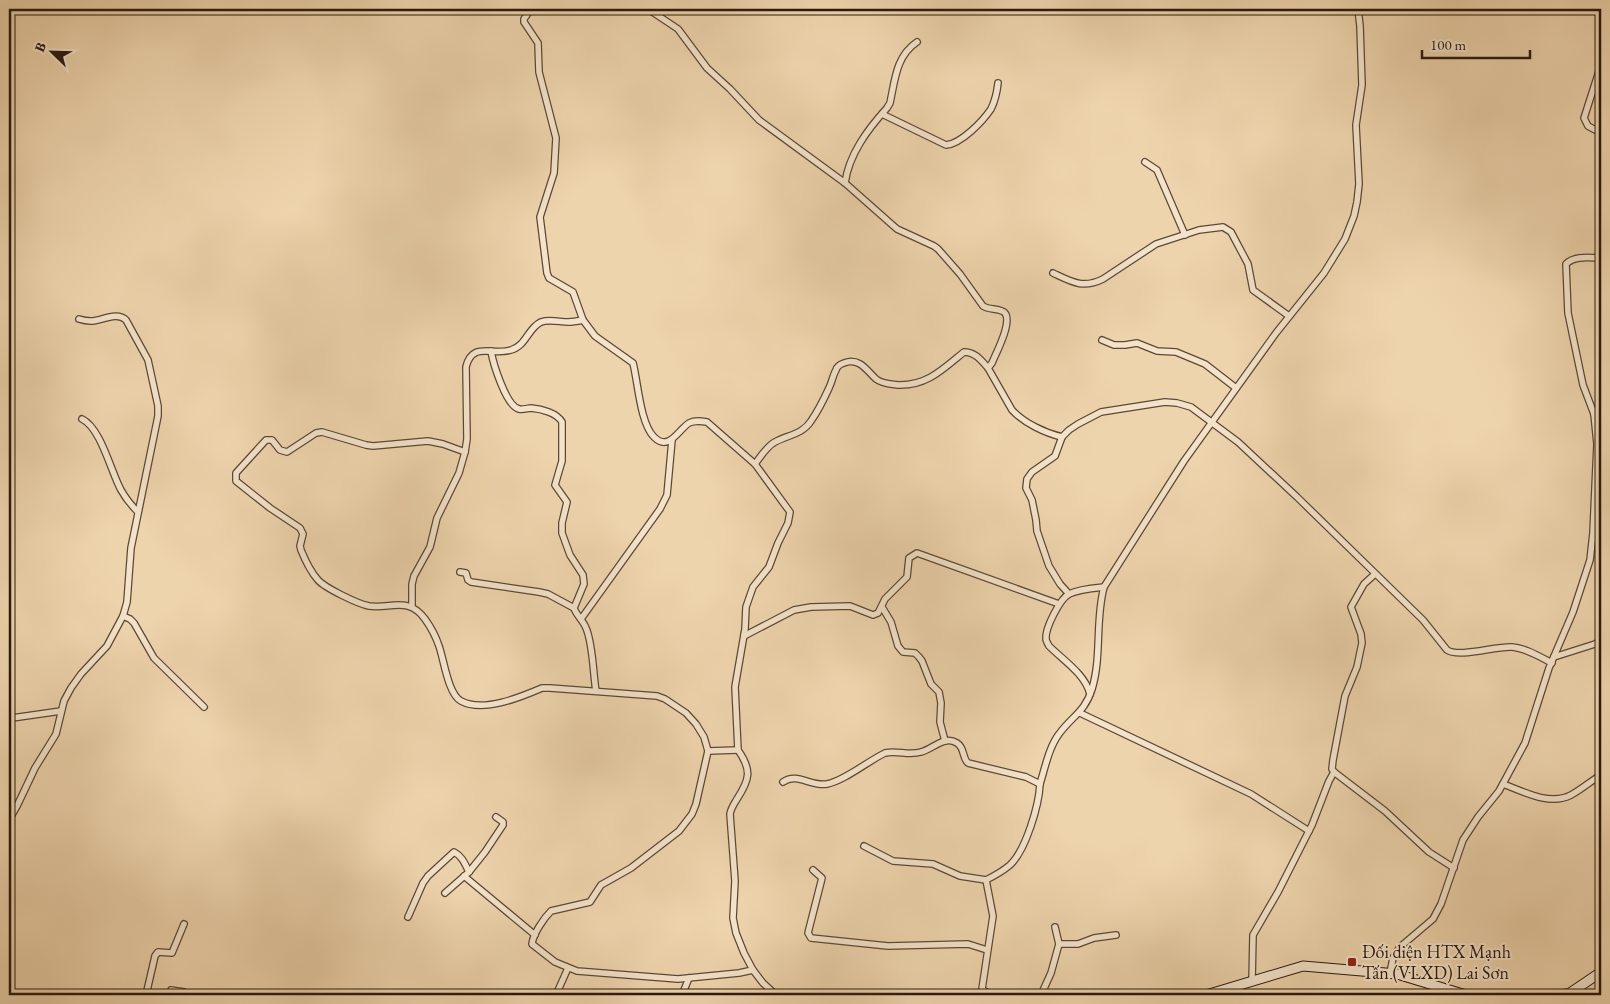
<svg xmlns="http://www.w3.org/2000/svg" width="1610" height="1004" viewBox="0 0 1610 1004" font-family="'EB Garamond',serif">
<style>
.lines{fill:none;stroke-linecap:round;stroke-linejoin:round}
.street-casing{stroke:#5b4837;stroke-width:8}
.secondary-casing{stroke:#2a1a10;stroke-width:11}
.street{stroke:#f4e3ca;stroke-width:5.5}
.secondary{stroke:#f4e3ca;stroke-width:9}
.poi-dot{fill:#8f2418;stroke:#f4e3ca;stroke-width:2}
.labels{text-anchor:middle;stroke-width:4;stroke-linejoin:round;paint-order:stroke}
.poi-label{font-size:18px;fill:#2a1a10;stroke:#f4e3ca;text-anchor:start}
</style>
<rect width="100%" height="100%" fill="#eed4ad"/>
<filter id="stains"><feTurbulence type="fractalNoise" baseFrequency=".004" numOctaves="4"/><feColorMatrix values="0 0 0 0 .2 0 0 0 0 .09 0 0 0 0 .02 0 0 0 .5 -.17"/></filter>
<radialGradient id="worn" r=".72"><stop offset=".6" stop-color="#630" stop-opacity="0"/><stop offset="1" stop-color="#630" stop-opacity=".3"/></radialGradient>
<g class="lines">
<defs>
<g id="street">
<path d="M531,9L524,19V22L538,43L539,72L556,138L554,173L540,217L547,273L549,278L573,292L583,320L595,336L633,363C638,382 640,423 654,437C669,452 678,430 689,423C695,420 701,421 707,422L755,464L790,512L788,523L778,543L769,567L753,587L746,607L745,629L735,687L738,750C752,770 750,779 737,799C734,804 731,808 730,814L735,881L733,918L736,933L744,953L753,970"/>
<path d="M648,9L678,29L707,68L730,89L759,120L845,183L897,229L934,246L938,249L960,274L983,306C989,310 996,308 1002,311C1016,316 996,353 992,363L988,368L1012,410C1024,423 1045,433 1062,437"/>
<polyline points="1601,65 1584,118 1588,126 1601,133"/>
<path d="M882,114L946,145C961,144 983,121 991,109C995,101 997,92 998,83"/>
<polyline points="1145,162 1157,170 1185,235"/>
<path d="M845,183C849,154 868,129 887,108L890,103C895,80 896,56 917,42"/>
<path d="M1053,273C1072,282 1083,289 1103,279L1156,244L1199,230L1223,227L1231,232L1248,264L1253,290L1289,316"/>
<polyline points="1102,340 1114,345 1125,345 1137,343 1157,351 1176,352 1205,364 1236,388"/>
<path d="M491,351C493,363 506,406 519,409C523,410 528,408 531,408C542,409 557,413 562,422V461L555,485L567,502L562,523V533L570,555L583,575L584,584L574,608C576,615 583,620 586,628C593,644 593,673 596,691"/>
<polyline points="1594,414 1601,408"/>
<path d="M82,419C101,428 111,472 121,490C126,499 131,505 138,512"/>
<path d="M465,452L443,444L428,441L373,446L366,445L322,432L316,433L287,452L280,450L272,440H266L236,473V481L270,508L300,528L303,534L300,546L301,550C305,560 311,572 318,580C325,588 358,604 369,606C391,609 408,596 425,619C430,626 436,637 439,646C444,660 448,694 461,701C483,713 521,697 542,688H550L657,696L665,699L686,713L696,724L704,737L708,751L696,804L692,814L679,831L631,868L601,885L590,902L551,911C544,918 533,934 532,944L555,962L577,971L678,979L739,973L753,970L763,983L776,995"/>
<path d="M755,464C761,456 767,446 775,442C788,435 803,434 811,421C818,411 824,399 829,388C832,382 833,375 836,370C837,366 841,364 844,363C860,357 867,371 876,379C882,384 891,384 898,385C927,386 943,369 964,352C975,352 981,360 988,368"/>
<polyline points="460,572 466,573 468,580 471,582 539,592 548,594 574,608"/>
<path d="M1069,594L1060,584L1049,566L1037,531L1036,520L1032,500L1026,488L1027,479L1032,472L1055,456L1062,437L1069,430L1078,424L1101,412L1165,402L1177,403L1191,407L1238,442L1297,497L1423,620L1447,650C1459,658 1495,646 1512,647C1526,648 1540,657 1552,663"/>
<path d="M412,607V584L414,576L430,547L437,518L459,473L465,452L467,439L466,367C472,341 492,356 511,350C526,346 528,328 541,322C549,319 560,322 568,322C573,322 578,321 583,320"/>
<polyline points="882,607 891,622 898,646 903,652 915,653 919,657 922,661 931,684 939,692 941,703 940,722 945,741"/>
<polyline points="123,616 130,619 134,623 154,658 204,707"/>
<polyline points="581,619 660,509 667,495 672,440"/>
<polyline points="744,636 794,610 811,607 850,606 873,615 878,613 885,599 907,577 909,558 917,553 1059,604"/>
<polyline points="1554,657 1595,644 1601,640"/>
<path d="M1090,694C1085,674 1063,660 1049,646C1048,644 1046,641 1046,639C1045,628 1060,599 1069,594C1079,589 1093,588 1104,587"/>
<polyline points="1080,713 1251,794 1309,831"/>
<polyline points="9,717 12,718 61,711"/>
<polyline points="708,751 738,750"/>
<polyline points="1334,772 1332,769 1333,760 1345,696 1357,667 1362,643 1361,634 1351,607 1364,584 1375,574"/>
<path d="M783,782C797,772 811,787 827,784C844,781 868,761 885,753C897,750 909,756 921,752C933,749 944,735 957,743C965,748 962,758 968,763L1026,777L1040,784C1039,805 1026,850 1010,865C1003,871 994,876 986,880L993,916L982,989L990,995"/>
<path d="M1040,784C1045,768 1049,747 1059,734C1072,716 1085,712 1092,689C1102,656 1095,620 1104,587L1184,461L1276,333L1324,273L1345,239L1354,216L1357,202L1359,184L1356,125L1362,85L1360,26L1358,9"/>
<path d="M1503,784C1524,792 1550,806 1571,795C1582,789 1591,781 1601,775"/>
<path d="M9,820L17,806L35,768L56,734L64,701L71,688L81,674L107,646L123,616L127,602L131,548L158,416V406L148,360L126,320C117,311 101,321 91,321C87,321 82,320 79,319"/>
<polyline points="864,846 893,861 933,864 960,876 986,880"/>
<polyline points="813,870 822,878 808,933 811,938 888,946 968,944 987,950"/>
<polyline points="464,876 535,935"/>
<polyline points="445,893 469,872 485,852 503,825 503,822 496,817"/>
<path d="M408,917L423,883L428,876L454,852C462,856 465,864 469,872"/>
<polyline points="1059,944 1078,944 1094,938 1116,935"/>
<path d="M1390,973L1393,958L1400,947L1433,919L1441,904L1463,840L1478,817L1499,791L1525,743L1549,668L1573,612L1590,560L1593,533L1597,444L1594,414L1583,385L1568,313L1566,264C1575,255 1590,258 1601,258"/>
<polyline points="1252,982 1253,935 1278,892 1312,825 1329,781 1334,772 1385,811 1429,852 1454,868"/>
<polyline points="171,990 184,992 191,995"/>
<polyline points="146,995 155,956 158,952 172,953 184,924"/>
<polyline points="414,995 415,995"/>
<polyline points="556,995 568,968"/>
<polyline points="682,995 689,978"/>
<polyline points="1041,995 1051,973 1059,944 1055,927"/>
</g>
<g id="secondary">
<polyline points="1206,995 1303,966 1397,974 1466,995"/>
<polyline points="1561,995 1570,993 1601,972"/>
</g>
</defs>
<use href="#street" class="street-casing"/>
<use href="#secondary" class="secondary-casing"/>
<use href="#street" class="street"/>
<use href="#secondary" class="secondary"/>
</g>
<rect class="poi-dot" x="1347" y="957" width="10" height="10" rx="2.5"/>
<g class="labels">
<g class="poi-label">
<text x="1362" y="958">Đối diện HTX Mạnh<tspan x="1362" dy="21">Tấn (VLXD) Lai Sơn</tspan></text>
</g>
</g>
<rect width="1610" height="1004" fill="none" stroke="#eed4ad" stroke-width="30"/>
<rect x="10" y="10" width="1590" height="984" fill="none" stroke="#2a1a10" stroke-width="2.5"/>
<rect x="15" y="15" width="1580" height="974" fill="none" stroke="#2a1a10"/>
<g transform="translate(52 52) rotate(293)" stroke="#f4e3ca" stroke-width="4" paint-order="stroke">
<path d="M0-4L9 19L0 12L-9 19Z" fill="#2a1a10"/>
<text y="-8" font-size="14" font-weight="bold" text-anchor="middle" fill="#2a1a10">B</text>
</g>
<path d="M1422 50v8h108v-8" fill="none" stroke="#2a1a10" stroke-width="2.5"/>
<text x="1430" y="50" font-size="15" fill="#2a1a10" stroke="#f4e3ca" stroke-width="4" paint-order="stroke">100 m</text>
<rect width="100%" height="100%" filter="url(#stains)"/>
<rect width="100%" height="100%" fill="url(#worn)"/>
</svg>
